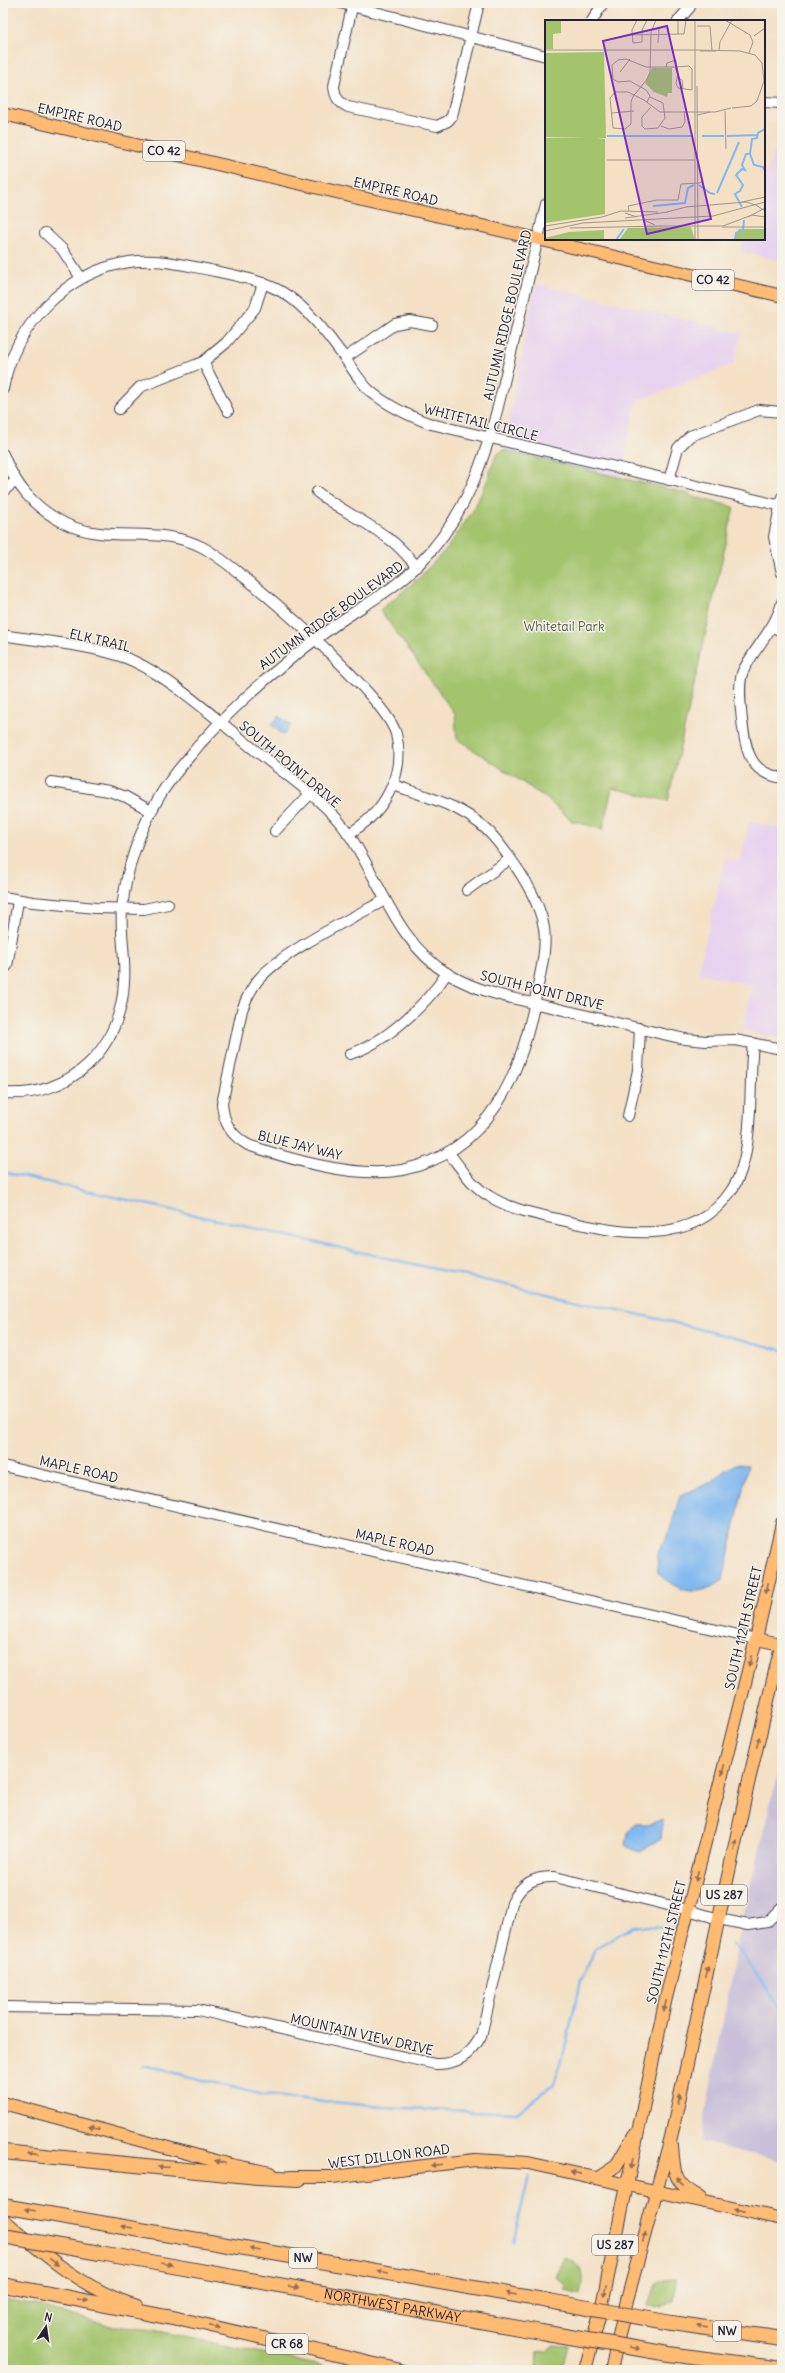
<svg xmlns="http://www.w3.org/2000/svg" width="785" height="2373" viewBox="0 0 785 2373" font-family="Delius,sans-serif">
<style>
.built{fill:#e7d2ef}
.industrial{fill:#c8bfd8}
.green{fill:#a3c36c;stroke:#627254}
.water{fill:#80b8f0;stroke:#516d96}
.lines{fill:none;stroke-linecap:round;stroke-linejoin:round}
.stream{stroke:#80b8f0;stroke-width:2.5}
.minor-casing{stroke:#413e50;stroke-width:12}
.major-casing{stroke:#413e50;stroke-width:14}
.highway-casing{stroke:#413e50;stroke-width:16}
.minor{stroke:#fff;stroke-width:10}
.major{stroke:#ffbb71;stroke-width:12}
.highway{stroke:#ffbb71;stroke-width:14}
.highway-bridge-casing{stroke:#413e50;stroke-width:16;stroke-linecap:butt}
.highway-bridge{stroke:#ffbb71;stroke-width:14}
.oneway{fill:#906e56}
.labels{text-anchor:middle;stroke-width:3;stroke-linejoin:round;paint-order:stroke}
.shield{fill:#f7f3e8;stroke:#62616f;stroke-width:1}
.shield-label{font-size:12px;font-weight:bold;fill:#22223b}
.street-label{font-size:13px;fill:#22223b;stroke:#f7f3e8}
.park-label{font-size:13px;fill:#4f5a4c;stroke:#f7f3e8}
.inset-river{fill:none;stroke:#80b8f0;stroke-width:2}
.inset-road{fill:none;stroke:#9f948e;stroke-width:1}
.view{fill:#7b2cbf;fill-opacity:0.15;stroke:#7b2cbf;stroke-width:2}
.inset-edge{fill:none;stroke:#22223b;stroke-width:2}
</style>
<rect width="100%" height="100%" fill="#f7f3e8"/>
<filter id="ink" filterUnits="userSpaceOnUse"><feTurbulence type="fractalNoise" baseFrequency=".025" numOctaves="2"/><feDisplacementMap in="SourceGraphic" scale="8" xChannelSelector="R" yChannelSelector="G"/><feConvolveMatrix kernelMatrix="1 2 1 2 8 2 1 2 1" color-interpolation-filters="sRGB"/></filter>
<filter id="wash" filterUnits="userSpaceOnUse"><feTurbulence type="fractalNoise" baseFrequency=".012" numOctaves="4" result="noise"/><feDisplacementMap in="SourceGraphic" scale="16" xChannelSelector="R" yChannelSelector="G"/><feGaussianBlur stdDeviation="0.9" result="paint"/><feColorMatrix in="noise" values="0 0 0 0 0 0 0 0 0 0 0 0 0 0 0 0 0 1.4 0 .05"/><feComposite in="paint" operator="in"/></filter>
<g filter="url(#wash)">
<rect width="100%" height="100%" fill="#f3e0c5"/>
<g class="built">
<polygon points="782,134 782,261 741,251 743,239 764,239 764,179"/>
<polygon points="537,284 741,333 734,364 637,401 620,477 503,450 531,306"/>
<polygon points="749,821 782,828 782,1040 743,1030 752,985 698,973 725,859 740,862"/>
</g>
<polygon class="industrial" points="782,1756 782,2161 700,2142 741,1925"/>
<g class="green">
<polygon points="503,450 690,494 690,496 734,507 668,801 612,788 603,829 572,821 546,798 457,739 455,714 380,610 419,578 448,547 474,509 488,479 496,455"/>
<path d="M564,2258C584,2265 584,2276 580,2294L566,2290L565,2283L556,2277Z"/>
<polygon points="676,2279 674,2301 663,2307 649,2305 656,2284 664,2280"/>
<polygon points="3,2299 41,2306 105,2325 153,2330 341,2370 3,2370"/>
<polygon points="554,2346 569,2347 562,2370 537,2370 538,2352 547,2351"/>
</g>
<g class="water">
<polygon points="279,716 291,725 283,735 271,725"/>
<path d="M736,1464L748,1465L723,1580C699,1598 679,1593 658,1573L657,1554L668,1536L680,1496L711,1482L725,1470Z"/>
<polygon points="663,1820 661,1838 638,1853 626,1844 628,1833 635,1824 646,1824"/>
</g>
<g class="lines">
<g class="stream">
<polyline points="3,1172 676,1323 782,1350"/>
<polyline points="733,1943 782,2009"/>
<polyline points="143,2065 263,2095 383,2107 517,2113 554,2084 567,2041 580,1981 597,1947 634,1926 671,1927"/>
<polyline points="513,2242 529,2176"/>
</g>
</g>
</g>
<g filter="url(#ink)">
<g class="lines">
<defs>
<g id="minor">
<polyline points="340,3 546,56"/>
<path d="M353,3L334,86C335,97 338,102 348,107L437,126L448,121L452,116L479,3"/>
<polyline points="592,21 603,3"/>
<polyline points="678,21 690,7"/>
<polyline points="764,102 782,103"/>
<polyline points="45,233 62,249 81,278"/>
<polyline points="345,358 395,324 410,321 432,325"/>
<polyline points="203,362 228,411"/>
<path d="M3,389C14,326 66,272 129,262C157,258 183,265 210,270C234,275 261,280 282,292C307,307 327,334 344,357C352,368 360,382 370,391C388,406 409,416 431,424L782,506"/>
<polyline points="119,409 140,387 203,362 226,343 255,308 263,283"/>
<path d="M3,454C15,485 33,507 64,523C107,545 158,524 202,547C240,567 386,696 396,734C406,775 384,814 348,834"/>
<polyline points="669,480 678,448 690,436 759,410 782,412"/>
<polyline points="3,491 16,481"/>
<path d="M317,492C341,511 370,523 393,542C402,549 409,558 417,567"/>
<polyline points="782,497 774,537 782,573"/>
<path d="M782,602C776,628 755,647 743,671C736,685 743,747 752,760C759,772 769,775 782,778"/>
<polyline points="773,626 782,632"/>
<path d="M3,635C43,642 88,644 126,658C167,674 216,719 251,747C283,773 328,802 350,836C381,883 398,944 448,974C480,993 516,999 551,1007C596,1018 640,1029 685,1039L706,1041L735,1040L782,1049"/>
<polyline points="51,782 109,791 126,797 151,811"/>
<polyline points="275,831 310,794"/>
<polyline points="467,890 510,859"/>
<polyline points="3,897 33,902 96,908 144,909 168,904"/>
<path d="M385,900C350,919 283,951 258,980C251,989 246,999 242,1010L222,1104C224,1124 231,1135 248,1145C292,1160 356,1179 402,1170C489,1152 522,1074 536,995C540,974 547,950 544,928C539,897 516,865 497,841C472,808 430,798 394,785"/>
<polyline points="7,966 18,901"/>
<path d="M350,1054C385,1043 427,1004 447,973"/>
<path d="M3,1093C71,1098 121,1049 124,982C126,958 120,934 122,909C126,868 140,829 161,794C172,776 186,761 199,745C241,698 286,660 338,623C365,604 395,589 419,564C476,507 492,433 510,357C522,306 534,255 546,204"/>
<polyline points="628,1116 638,1070 640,1028"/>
<path d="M448,1152C461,1168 472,1186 489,1196C511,1210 537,1214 561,1220C618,1233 692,1249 731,1191C756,1155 748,1086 753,1043"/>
<polyline points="3,1466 756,1639"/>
<path d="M3,2007L198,2010L435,2064C457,2065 471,2055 481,2036L512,1903C521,1884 534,1876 555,1877L688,1910L719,1919L748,1925L767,1922L782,1907"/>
</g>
<g id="major">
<polyline points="3,114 782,296"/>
<polyline points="756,1639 781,1644"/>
<polyline points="3,2103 231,2165 271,2173"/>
<path d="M672,2146C674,2173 674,2184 700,2197"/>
<polyline points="291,2177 332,2177 475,2160 528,2163 782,2219"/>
<polyline points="598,2178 616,2166 634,2135"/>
<path d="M3,2219C44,2255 84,2290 137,2306"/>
<polyline points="168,2316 401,2370"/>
<polyline points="585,2370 601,2310 665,2002 756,1639 782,1523"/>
<polyline points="611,2370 627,2300 671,2137 749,1780 782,1642"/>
</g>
<g id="highway">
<polyline points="3,2152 258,2177 299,2179"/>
<polyline points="3,2206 549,2301"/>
<path id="s1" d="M100,2253L541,2332"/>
<polyline points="3,2285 177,2319"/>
<polyline points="672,2323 782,2339"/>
<polyline points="669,2354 782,2369"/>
</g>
</defs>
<use href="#minor" class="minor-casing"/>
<use href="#major" class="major-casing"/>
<use href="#highway" class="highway-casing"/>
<use href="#minor" class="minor"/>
<use href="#major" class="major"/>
<use href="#highway" class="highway"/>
<defs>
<g id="highway-bridge">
<polyline points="3,2236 100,2253"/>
<polyline points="549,2301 672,2323"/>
<polyline points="541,2332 669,2354"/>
</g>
</defs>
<use href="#highway-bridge" class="highway-bridge-casing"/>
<use href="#highway-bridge" class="highway-bridge"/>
</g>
<defs><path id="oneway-solid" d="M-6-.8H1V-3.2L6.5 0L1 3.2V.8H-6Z"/></defs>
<g class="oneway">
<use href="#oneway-solid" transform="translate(767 1588) rotate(103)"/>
<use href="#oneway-solid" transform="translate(750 1661) rotate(104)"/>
<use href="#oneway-solid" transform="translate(758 1742) rotate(-76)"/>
<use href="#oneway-solid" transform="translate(723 1770) rotate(104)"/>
<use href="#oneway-solid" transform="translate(735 1845) rotate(-77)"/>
<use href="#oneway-solid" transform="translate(697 1876) rotate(104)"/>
<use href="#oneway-solid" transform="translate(707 1972) rotate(-77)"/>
<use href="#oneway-solid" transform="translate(665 2006) rotate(102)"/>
<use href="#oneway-solid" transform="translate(679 2099) rotate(-78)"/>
<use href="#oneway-solid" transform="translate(94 2128) rotate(-165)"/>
<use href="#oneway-solid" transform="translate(33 2154) rotate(-174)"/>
<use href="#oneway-solid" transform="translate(220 2162) rotate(-165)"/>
<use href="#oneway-solid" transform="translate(632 2163) rotate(101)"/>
<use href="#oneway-solid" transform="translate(436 2165) rotate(173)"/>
<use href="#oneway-solid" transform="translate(163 2167) rotate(-175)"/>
<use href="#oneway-solid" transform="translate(576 2173) rotate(-167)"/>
<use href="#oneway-solid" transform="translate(680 2182) rotate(-127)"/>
<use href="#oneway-solid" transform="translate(30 2210) rotate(-170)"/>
<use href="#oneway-solid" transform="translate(739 2210) rotate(-167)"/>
<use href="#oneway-solid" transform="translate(127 2227) rotate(-170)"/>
<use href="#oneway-solid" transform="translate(644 2237) rotate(-75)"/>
<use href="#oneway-solid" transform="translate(255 2250) rotate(-170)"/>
<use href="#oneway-solid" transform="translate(54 2262) rotate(37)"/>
<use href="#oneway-solid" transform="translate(167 2264) rotate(10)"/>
<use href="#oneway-solid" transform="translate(383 2272) rotate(-170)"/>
<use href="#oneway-solid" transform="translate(294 2287) rotate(10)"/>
<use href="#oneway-solid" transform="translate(605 2291) rotate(102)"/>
<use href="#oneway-solid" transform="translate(511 2294) rotate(-170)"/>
<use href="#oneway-solid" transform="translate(83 2300) rotate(11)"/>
<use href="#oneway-solid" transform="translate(215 2327) rotate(13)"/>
<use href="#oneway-solid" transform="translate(702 2327) rotate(-172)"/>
<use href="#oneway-solid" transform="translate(635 2348) rotate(10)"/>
</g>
</g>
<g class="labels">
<g class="shield">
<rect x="143" y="141" width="42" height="20" rx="3"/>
<rect x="692" y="270" width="42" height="20" rx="3"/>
<rect x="701" y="1885" width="46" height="20" rx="3"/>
<rect x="592" y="2235" width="46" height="20" rx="3"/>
<rect x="289" y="2248" width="28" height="20" rx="3"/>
<rect x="713" y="2321" width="28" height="20" rx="3"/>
<rect x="266" y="2334" width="42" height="20" rx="3"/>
</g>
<g class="shield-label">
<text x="164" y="155">CO 42</text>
<text x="713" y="284">CO 42</text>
<text x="724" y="1899">US 287</text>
<text x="615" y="2249">US 287</text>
<text x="303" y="2262">NW</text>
<text x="727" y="2335">NW</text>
<text x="287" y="2348">CR 68</text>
</g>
<g class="street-label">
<text transform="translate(80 117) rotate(13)" y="5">EMPIRE ROAD</text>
<text transform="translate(396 191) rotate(13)" y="5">EMPIRE ROAD</text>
<text transform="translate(507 315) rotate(-77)" y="5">AUTUMN RIDGE BOULEVARD</text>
<text transform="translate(481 422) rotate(14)" y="5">WHITETAIL CIRCLE</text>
<text transform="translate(331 615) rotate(-36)" y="5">AUTUMN RIDGE BOULEVARD</text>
<text transform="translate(100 640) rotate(13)" y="5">ELK TRAIL</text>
<text transform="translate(290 764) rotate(40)" y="5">SOUTH POINT DRIVE</text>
<text transform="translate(542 990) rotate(14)" y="5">SOUTH POINT DRIVE</text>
<text transform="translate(300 1145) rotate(14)" y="5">BLUE JAY WAY</text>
<text transform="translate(79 1469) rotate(13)" y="5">MAPLE ROAD</text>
<text transform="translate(395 1542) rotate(13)" y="5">MAPLE ROAD</text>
<text transform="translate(743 1628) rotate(-77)" y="5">SOUTH 112TH STREET</text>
<text transform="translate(666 1942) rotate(-76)" y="5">SOUTH 112TH STREET</text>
<text transform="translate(362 2034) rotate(13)" y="5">MOUNTAIN VIEW DRIVE</text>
<text transform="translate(389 2156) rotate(-7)" y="5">WEST DILLON ROAD</text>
<text dy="5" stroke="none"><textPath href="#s1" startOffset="297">NORTHWEST PARKWAY</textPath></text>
</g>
<g class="park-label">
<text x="564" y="631">Whitetail Park</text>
</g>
</g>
<g transform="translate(545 20)">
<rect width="220" height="220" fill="#f3e0c5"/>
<path d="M0,0H16V13L8,14V29H0ZM59,32L61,118H52L60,119V194L0,203V118H41L0,117V33ZM107,48H127V73H123L122,77L109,72L100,63ZM146,207L150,220H74L83,208ZM194,209H220V220H188ZM59,210V220H0V218L24,212Z" fill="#a3c36c"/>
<path class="inset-river" d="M62,116H148M157,116H179M182,116L212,115M205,134L209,145L218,147L220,151M154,165L165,173L170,174M172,173L194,122M108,186L140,183L143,168L149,165M197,187L190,174L195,171L198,165L191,155L197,149L200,150L197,145L201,134H205L207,119L212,118L213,113L220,109M71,220L79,209M190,220L191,213L198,210L199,200"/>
<path class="inset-road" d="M92,0L87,10L88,23L97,22V10L102,0M111,0L106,12L105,52L102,59L91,73L89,75L87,79L86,82V104L80,109L68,108L65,78L70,72H83L99,80L115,92H170L186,88M133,0V14M180,0L205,15L208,22L204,33M152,6H165L167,30M83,15L139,14L141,0M209,16L220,8M113,23L114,8M0,30H152M152,30L195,31L210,35L217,43L219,61L212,81L206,86L187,88M174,30L175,22L187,0M155,31H171M75,52L85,39M132,57L137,60L138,69M152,66L153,220M105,77L118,83L120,98L113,108L100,109L97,106V97L106,87M102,82L105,76L101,70L85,61L73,62L68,59L67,45L73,40L81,39L101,47H131L144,46L147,49V70L133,68L131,63L133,54L131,50V40L122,43L121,47M180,91L181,129M67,93L89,91M153,95L165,92M116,106L124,109L137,107L140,102L139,91M62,140H150M197,182L220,177M84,191L83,186L112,180H133L136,164L155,163L158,160M122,192L141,187L201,182L211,185L220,191M80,193L92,197M203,197L220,188M80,198L123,192M99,200L110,205M0,206L57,197L76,191L113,192M115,206H178L207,195L220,197M177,207H220M25,208L116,206M0,211L38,203L168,196L220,182M150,220V0"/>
<path class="view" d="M122,6L166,199L102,214L58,21Z"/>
<rect width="220" height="220" class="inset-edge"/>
</g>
<rect width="785" height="2373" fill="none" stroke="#f7f3e8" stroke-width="16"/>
<g transform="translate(46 2327) rotate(13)" stroke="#f7f3e8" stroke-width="3" paint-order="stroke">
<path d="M0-3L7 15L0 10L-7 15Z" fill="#22223b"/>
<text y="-6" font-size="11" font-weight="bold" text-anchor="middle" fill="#22223b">N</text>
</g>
</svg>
